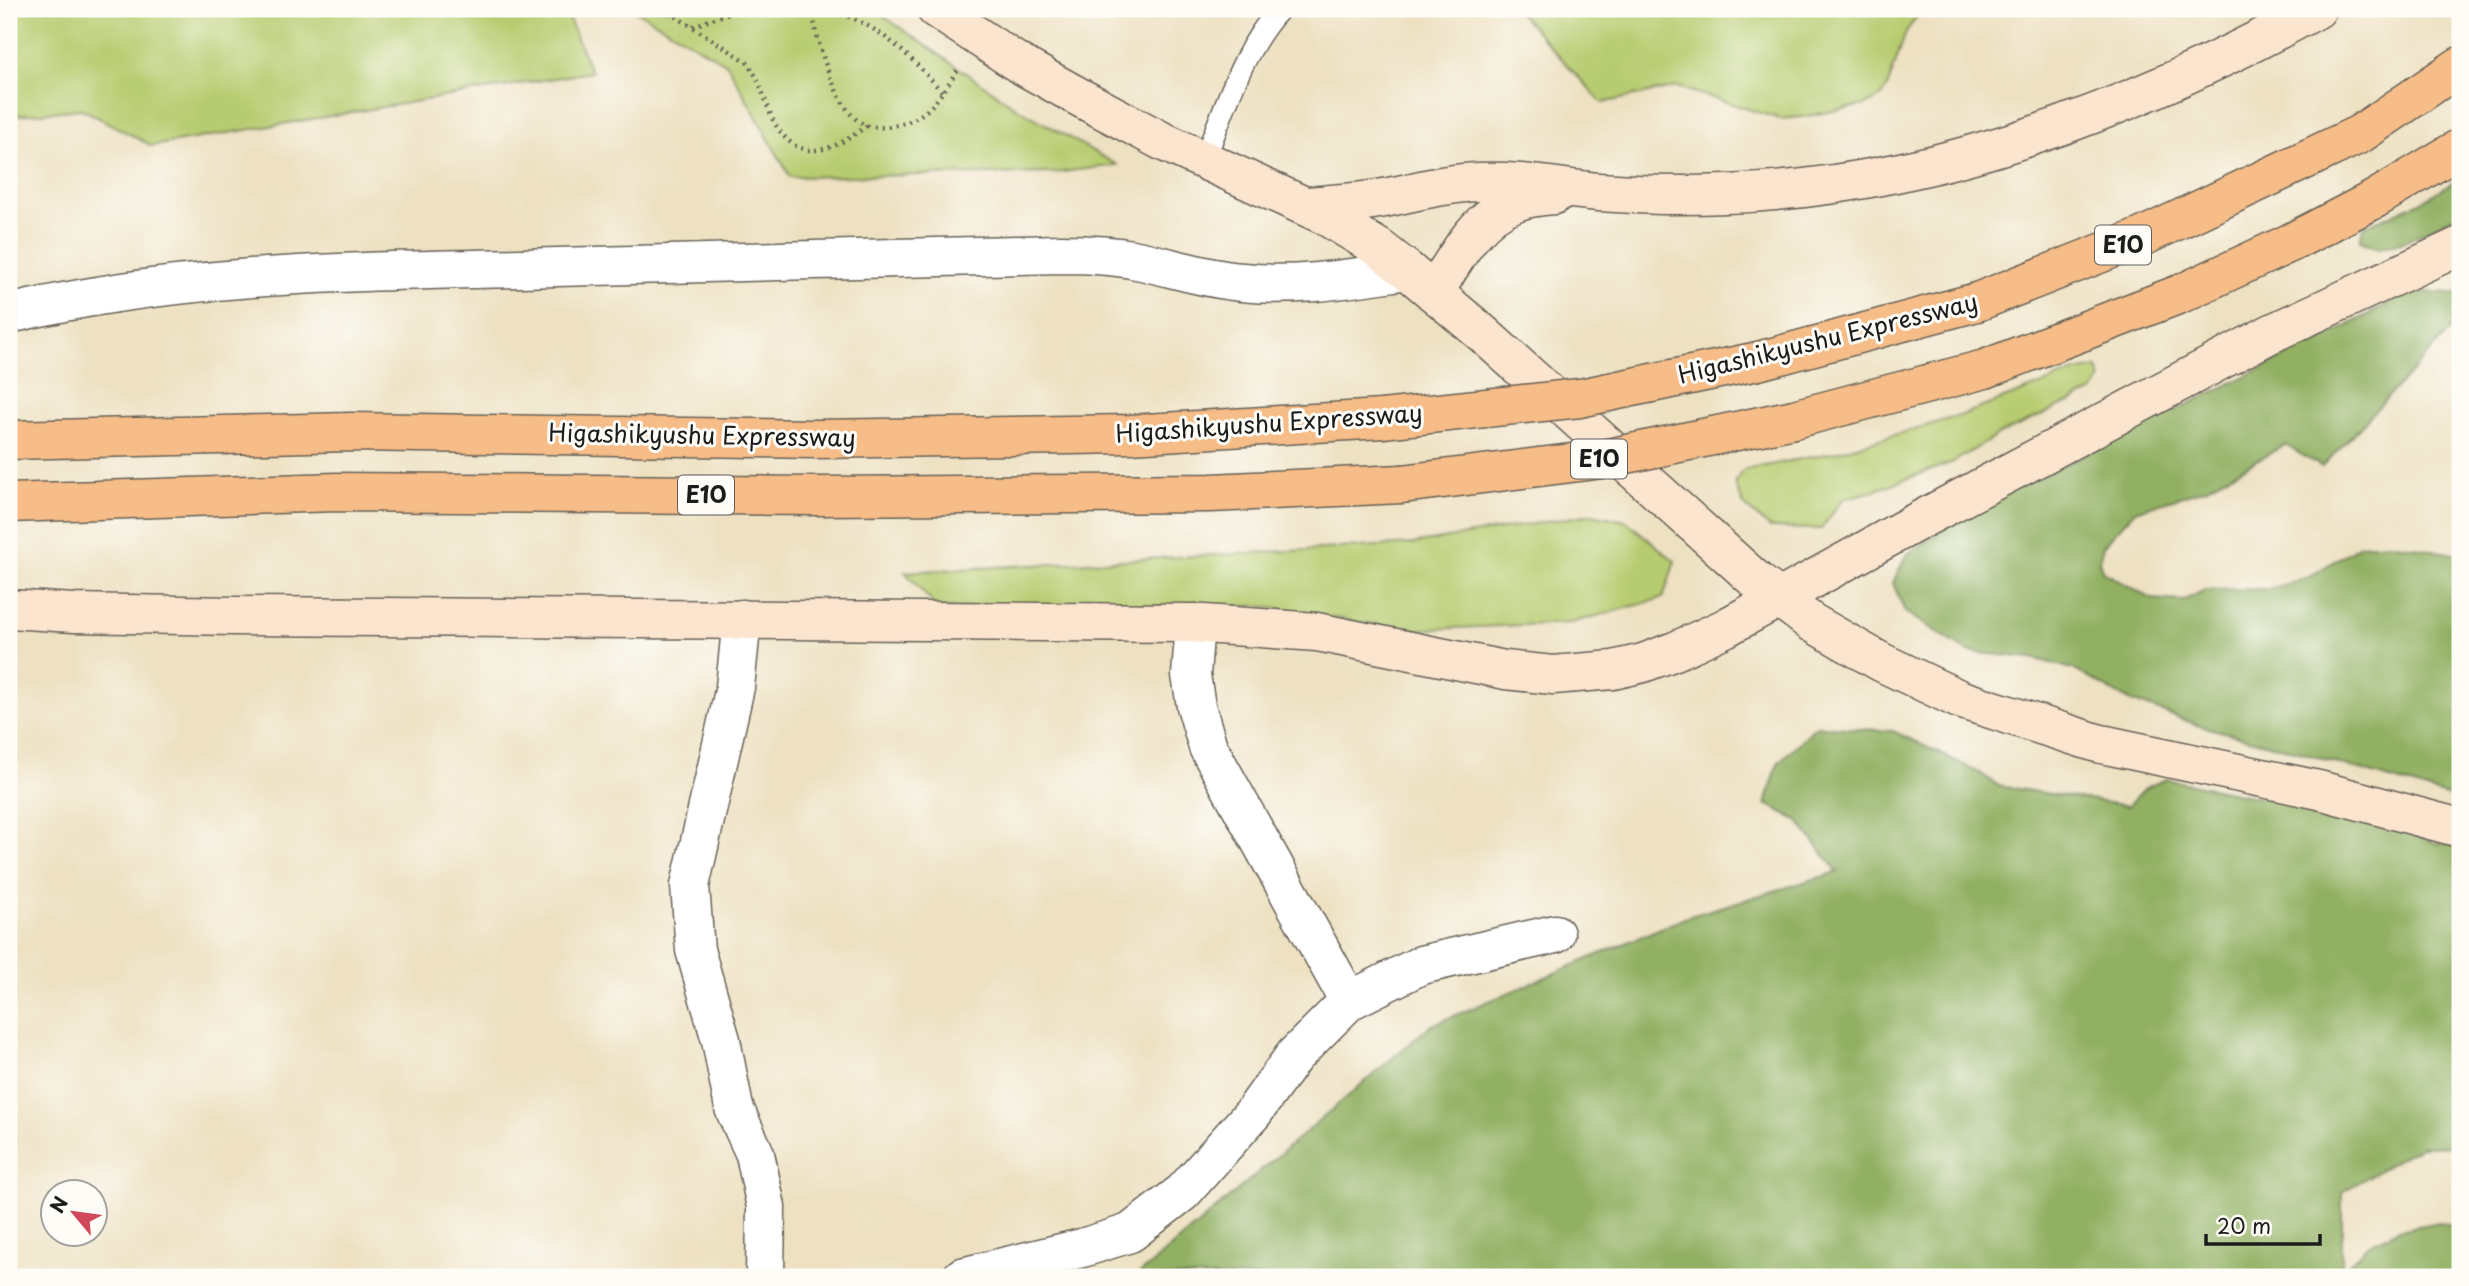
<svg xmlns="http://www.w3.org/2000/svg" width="2469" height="1286" viewBox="0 0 2469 1286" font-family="'Playpen Sans',sans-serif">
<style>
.green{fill:#b7cc70;stroke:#6a7446;stroke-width:2}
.forest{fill:#91b062;stroke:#56663f;stroke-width:2}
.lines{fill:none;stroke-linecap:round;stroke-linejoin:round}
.lane-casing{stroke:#666156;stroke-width:24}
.street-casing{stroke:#666156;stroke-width:41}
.secondary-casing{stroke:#666156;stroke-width:41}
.highway-casing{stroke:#666156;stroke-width:41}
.path{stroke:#666156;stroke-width:4.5;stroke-dasharray:2 5;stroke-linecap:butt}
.lane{stroke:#fff;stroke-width:21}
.street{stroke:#fff;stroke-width:38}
.secondary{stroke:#fce5cf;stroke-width:38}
.highway{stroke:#f7bd88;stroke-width:38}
.highway-bridge-casing{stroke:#666156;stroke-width:41;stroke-linecap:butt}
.highway-bridge{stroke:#f7bd88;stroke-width:38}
.labels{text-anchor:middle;stroke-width:6;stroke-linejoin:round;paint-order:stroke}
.shield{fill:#fdfcf7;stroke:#605f5e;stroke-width:2}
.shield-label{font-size:23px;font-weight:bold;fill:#1c1c1c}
.street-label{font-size:24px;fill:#1c1c1c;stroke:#fdfcf7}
</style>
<rect width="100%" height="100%" fill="#fdfcf7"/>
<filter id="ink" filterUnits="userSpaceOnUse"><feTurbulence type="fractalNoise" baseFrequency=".0143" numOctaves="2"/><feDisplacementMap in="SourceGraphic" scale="14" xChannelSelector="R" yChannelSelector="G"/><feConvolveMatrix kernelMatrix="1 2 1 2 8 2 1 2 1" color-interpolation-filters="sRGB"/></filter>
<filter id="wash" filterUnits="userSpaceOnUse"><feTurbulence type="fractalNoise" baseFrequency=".00686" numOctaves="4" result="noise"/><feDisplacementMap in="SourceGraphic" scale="28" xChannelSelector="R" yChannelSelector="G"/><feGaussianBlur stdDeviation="1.57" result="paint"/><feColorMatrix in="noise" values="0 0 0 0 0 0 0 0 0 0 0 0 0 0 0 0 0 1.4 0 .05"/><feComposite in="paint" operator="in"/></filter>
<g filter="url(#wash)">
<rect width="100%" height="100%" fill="#eee1c2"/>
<g class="green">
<polygon points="9,9 565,9 591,72 152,146 82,109 9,116"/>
<polygon points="633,9 873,9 1014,106 1117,165 1055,173 790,177 727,64"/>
<polygon points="1516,9 1922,9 1906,32 1887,88 1881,97 1865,105 1802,117 1780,119 1677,87 1602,103"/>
<polygon points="2098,368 2101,380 2092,392 2000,434 1953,462 1870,492 1843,499 1821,529 1770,528 1743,504 1735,483 1744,470 1836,452 1959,416 2075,372"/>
<polygon points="1592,514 1626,521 1675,561 1663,598 1571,623 1409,630 1260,606 937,608 905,572 1412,544"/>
</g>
<g class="forest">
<polygon points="2460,178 2460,214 2404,242 2379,248 2360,241 2363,227 2420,202"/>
<polygon points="2410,292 2456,293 2460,297 2460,320 2322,467 2285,445 2204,489 2135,511 2103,546 2099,562 2103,572 2152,599 2183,601 2205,590 2270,589 2309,577 2360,545 2391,543 2460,555 2460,665 2456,665 2460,709 2460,800 2310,755 2201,726 2126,699 2073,669 2032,658 1969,652 1905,612 1893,583 1906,555 1972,510 2336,332"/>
<polygon points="1816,726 1893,731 1977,771 1999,786 2128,806 2145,788 2166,779 2311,808 2408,832 2436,843 2460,846 2460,1145 2421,1146 2342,1192 2342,1272 2367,1245 2398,1230 2439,1222 2460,1227 2460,1277 1136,1277 1430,1026 1687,917 1838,872 1797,820 1766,804 1778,763"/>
</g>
</g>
<g filter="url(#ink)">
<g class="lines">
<defs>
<path id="lane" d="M1204,160C1225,109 1242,49 1280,9"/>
<g id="street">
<path d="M9,314C176,273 350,272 520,268C701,263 881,258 1062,254C1087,254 1112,255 1137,260C1171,267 1206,279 1242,282C1298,288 1352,278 1407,270"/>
<polyline points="742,619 735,687 690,886 695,950 721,1040 734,1108 755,1154 766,1207 765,1277"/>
<polyline points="1195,623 1191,675 1196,706 1208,747 1349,1001"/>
<polyline points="962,1277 1082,1248 1130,1233 1183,1192 1253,1113 1294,1056 1349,1001 1421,965 1555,934"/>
</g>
<g id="secondary">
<polyline points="936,9 1018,63 1079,97 1160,140 1324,215 1379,248 1407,270 1482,333 1758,582 1811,622 1881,662 1959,699 2097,743 2319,790 2460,828"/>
<path d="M1305,206C1331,204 1358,203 1384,198C1415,192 1446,183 1478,182C1519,180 1558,188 1599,192C1641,195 1684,196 1726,194C1934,187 2136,108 2317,9"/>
<path d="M1434,293C1455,259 1476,216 1516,202C1528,197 1541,196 1554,195"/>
<polyline points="9,609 74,613 234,616 1190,623 1317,632 1505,670 1553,675 1613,670 1643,663 1675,651 1725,628 1922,519 2270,334 2460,246"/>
</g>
<g id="highway">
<polyline points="1758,361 1977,302 2142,237 2360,134 2460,66"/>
<polyline points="1794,419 1985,369 2180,294 2290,243 2375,199 2460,148"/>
<polyline points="9,440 351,432 816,439 1130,434 1382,419"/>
<polyline points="9,503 336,492 823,496 1211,493 1402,484"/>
</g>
</defs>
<use href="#lane" class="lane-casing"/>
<use href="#street" class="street-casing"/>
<use href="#secondary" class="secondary-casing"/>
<use href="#highway" class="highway-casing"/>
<g class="path">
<path d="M664,9L746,61C760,78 764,100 773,120C798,168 835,150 868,125"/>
<path d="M812,9C815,37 835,107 860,122C877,133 907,125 922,114C938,103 948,83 959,68"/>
<path d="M814,9C825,12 836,13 847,16C886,31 915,61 942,92"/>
<polyline points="693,26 741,9"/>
</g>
<use href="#lane" class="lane"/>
<use href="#street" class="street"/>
<use href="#secondary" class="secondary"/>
<use href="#highway" class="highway"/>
<defs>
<g id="highway-bridge">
<polyline points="1382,419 1580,398 1758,361"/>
<polyline points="1402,484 1603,459 1794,419"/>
</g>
</defs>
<use href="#highway-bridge" class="highway-bridge-casing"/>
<use href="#highway-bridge" class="highway-bridge"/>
</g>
</g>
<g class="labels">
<g class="shield">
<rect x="2095" y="225.5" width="56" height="39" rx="5"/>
<rect x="1571" y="439.5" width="56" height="39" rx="5"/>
<rect x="678" y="475.5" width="56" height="39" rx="5"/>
</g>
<g class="shield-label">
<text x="2123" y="253">E10</text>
<text x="1599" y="467">E10</text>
<text x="706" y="503">E10</text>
</g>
<g class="street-label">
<text transform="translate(1828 339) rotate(-14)" y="8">Higashikyushu Expressway</text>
<text transform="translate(1269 424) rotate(-4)" y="8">Higashikyushu Expressway</text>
<text transform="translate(702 436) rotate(1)" y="8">Higashikyushu Expressway</text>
</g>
</g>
<rect width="2469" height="1286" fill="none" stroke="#fdfcf7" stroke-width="35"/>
<g transform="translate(74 1213) rotate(299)"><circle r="33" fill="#fdfcf7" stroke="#a3a29f" stroke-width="2"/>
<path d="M0-5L12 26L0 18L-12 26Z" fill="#d1495b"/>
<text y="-10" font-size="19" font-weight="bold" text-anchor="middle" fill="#1c1c1c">N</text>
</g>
<path d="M2206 1234v10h114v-10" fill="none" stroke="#1c1c1c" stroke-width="3.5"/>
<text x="2217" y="1234" font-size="21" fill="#1c1c1c" stroke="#fdfcf7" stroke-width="5" paint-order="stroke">20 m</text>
</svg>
